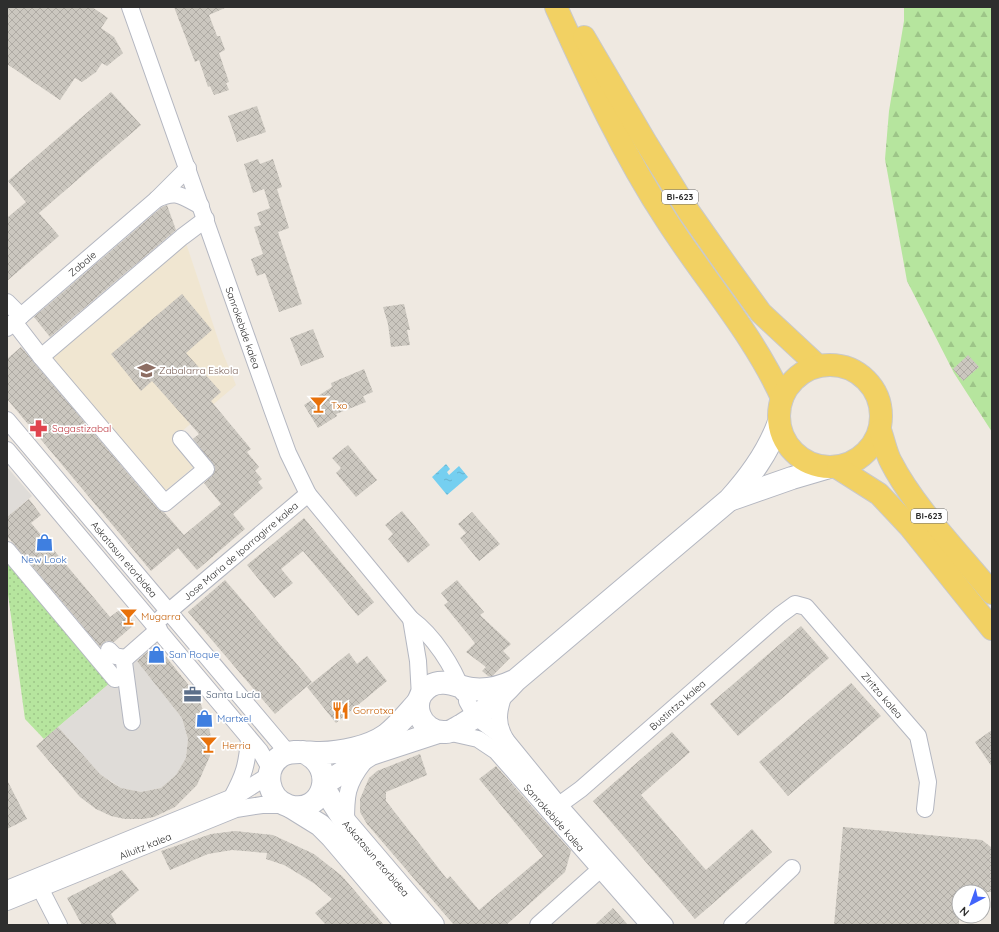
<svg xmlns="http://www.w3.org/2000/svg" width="999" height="932" viewBox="0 0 999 932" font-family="Quicksand,sans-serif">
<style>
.education{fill:#f0e6d1}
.grass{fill:url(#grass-dots)}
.forest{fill:url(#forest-firs)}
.plaza{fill:#dfdcd8}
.water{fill:url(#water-ripples)}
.building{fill:url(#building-cross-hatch)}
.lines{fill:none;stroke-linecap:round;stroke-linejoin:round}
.street-casing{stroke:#b4b7c1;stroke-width:18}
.secondary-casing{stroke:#b4b7c1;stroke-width:24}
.primary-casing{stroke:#c9c9c9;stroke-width:24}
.street{stroke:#fff;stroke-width:16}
.secondary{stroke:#fff;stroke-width:22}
.primary{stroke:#f2d163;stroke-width:22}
.labels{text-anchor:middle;stroke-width:3.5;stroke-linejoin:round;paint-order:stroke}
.shield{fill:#fff;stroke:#6d6d6d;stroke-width:1}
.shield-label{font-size:9px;font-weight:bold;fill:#2e2e2e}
.street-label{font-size:10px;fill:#2e2e2e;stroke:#fff}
.education-label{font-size:10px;fill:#785e54;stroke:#fff;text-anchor:start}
.food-label{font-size:10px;fill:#c56008;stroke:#fff;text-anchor:start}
.health-label{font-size:10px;fill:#be3a42;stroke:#fff;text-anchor:start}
.shop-label{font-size:10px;fill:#366cbe;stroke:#fff;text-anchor:start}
.service-label{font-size:10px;fill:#4e5e75;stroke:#fff;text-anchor:start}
</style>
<defs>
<pattern id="grass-dots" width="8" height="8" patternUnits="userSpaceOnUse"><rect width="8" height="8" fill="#b6e59e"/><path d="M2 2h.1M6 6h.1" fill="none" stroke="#9dc588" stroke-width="1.8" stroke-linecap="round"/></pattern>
<pattern id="forest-firs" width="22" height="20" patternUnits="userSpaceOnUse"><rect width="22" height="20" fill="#b6e59e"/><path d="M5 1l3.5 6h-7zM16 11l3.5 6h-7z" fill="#9dc588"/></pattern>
<pattern id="water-ripples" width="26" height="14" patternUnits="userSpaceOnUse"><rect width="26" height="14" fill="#75cff0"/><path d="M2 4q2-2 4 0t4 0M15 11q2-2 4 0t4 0" fill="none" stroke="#66b2ce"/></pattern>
<pattern id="building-cross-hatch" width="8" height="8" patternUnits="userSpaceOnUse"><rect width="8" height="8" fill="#cbc7bf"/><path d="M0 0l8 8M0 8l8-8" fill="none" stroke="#afaba4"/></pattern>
</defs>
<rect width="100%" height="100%" fill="#efe9e1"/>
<polygon class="education" points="185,240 222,351 236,385 174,438 197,464 165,491 49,356"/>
<polygon class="grass" points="7,563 109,684 44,739 25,719 7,587"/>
<polygon class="forest" points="904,7 992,7 992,432 954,373 907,281 885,159 889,111 904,21"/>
<g class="plaza">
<polygon points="7,467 32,496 7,517"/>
<polygon points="137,660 182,718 188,739 186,758 176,775 161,788 141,792 121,788 100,774 58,727"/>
</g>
<polygon class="water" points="446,464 450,469 447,472 449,475 459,466 468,477 447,495 432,477"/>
<g class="building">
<polygon points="7,7 92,7 108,18 101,28 114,37 123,53 107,66 102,63 96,72 82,82 75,78 60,100 7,64"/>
<polygon points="174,7 227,7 209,15 217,36 220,36 225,50 219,53 229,82 226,83 229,90 214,95 210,86 208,87 199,60 195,62"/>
<polygon points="111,92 141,125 39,213 59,236 7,281 7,218 26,202 8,181"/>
<polygon points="257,106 266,132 237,142 228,116"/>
<polygon points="258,159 260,164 273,159 282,187 277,189 289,228 278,232 302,304 279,312 265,273 257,276 251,259 263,254 254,227 261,225 257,213 270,208 264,189 253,193 244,164"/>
<polygon points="167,205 176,230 50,337 34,317 162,207"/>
<polygon points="182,294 212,330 186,353 221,392 211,401 251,449 247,452 259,467 255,471 262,479 258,482 263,488 233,514 245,529 197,570 178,548 151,571 7,399 7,359 21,347 158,509 164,512 184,535 221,504 204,483 212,476 215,467 193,439 199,434 152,381 141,391 111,354"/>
<polygon points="404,304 410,330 407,330 410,345 391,347 388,324 383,307"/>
<polygon points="313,329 324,357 301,366 290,338"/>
<polygon points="968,355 979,367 963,381 953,369"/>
<polygon points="364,369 373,392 363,396 366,402 336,414 337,416 318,428 304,405 332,387 331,383"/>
<polygon points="348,445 377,480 356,497 336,473 341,468 332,458"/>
<polygon points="29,499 41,515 31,523 110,617 122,608 135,624 114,642 106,641 100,647 7,536 7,517"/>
<polygon points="402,511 430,545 408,563 388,539 393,534 385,525"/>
<polygon points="472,512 500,544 479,561 460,538 466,533 458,524"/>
<polygon points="304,518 374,602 358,616 303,551 281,569 293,583 274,598 247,565"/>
<polygon points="225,580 312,682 275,714 188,612"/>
<polygon points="457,580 484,612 480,615 511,644 503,651 510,658 492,676 488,676 482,671 486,667 466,652 475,643 444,605 448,602 441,593"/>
<polygon points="801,626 829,658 738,736 710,704"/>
<polygon points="156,644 198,697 208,723 211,737 210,756 197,785 175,807 154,817 143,819 125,819 111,816 96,809 80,797 36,746 58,727 100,774 111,782 121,788 141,792 161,788 176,775 186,758 188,739 182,718 137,661"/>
<polygon points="349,653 357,664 367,656 387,681 336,723 307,687"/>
<polygon points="851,683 881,716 788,796 759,762"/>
<polygon points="992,730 992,767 975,742"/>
<polygon points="672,732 690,752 641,795 706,870 752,829 772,852 695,919 593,801"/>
<polygon points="420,754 427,775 386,792 386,801 447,879 450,876 479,910 543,856 479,779 496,766 571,851 565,872 506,925 454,925 367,824 360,812 360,799 369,778 377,771"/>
<polygon points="7,780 27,819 7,829"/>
<polygon points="843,827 982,840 992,848 992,892 959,892 959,925 834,925"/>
<polygon points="235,831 273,835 314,854 342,876 384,925 326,925 315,913 332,899 315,884 299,874 284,865 266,859 267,853 232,850 208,854 170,870 161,851 211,834"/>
<polygon points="122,870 139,890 111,914 117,925 82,925 67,898"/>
<polygon points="613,908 628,925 595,925"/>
</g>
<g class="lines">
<defs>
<g id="street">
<path id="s1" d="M130,7L272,409L288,453L308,494L411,619C434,636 453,666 463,693"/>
<path d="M157,199C178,189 182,197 201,206"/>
<polyline points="7,302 21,316"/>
<polyline points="14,322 41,357 165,503 206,469 181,439"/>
<path id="s2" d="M7,328L157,199L188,168"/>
<polyline points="41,357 182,237 206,219"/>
<path id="s3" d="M7,420L288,753"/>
<polyline points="7,450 260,751 270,768"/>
<polyline points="7,550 115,679"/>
<path id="s4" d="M161,618L308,494"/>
<polyline points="411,619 418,661 420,697"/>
<polyline points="109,650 115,656 126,658"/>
<path d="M504,694C498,712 496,723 506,740"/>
<polyline points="467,701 476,717 506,740 559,805 665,925"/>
<polyline points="132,722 124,662 126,658 159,629"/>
<path id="s5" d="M447,732L478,739L496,751L649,925"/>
<path d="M232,797C244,775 247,765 249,739"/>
<path id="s6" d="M559,805L581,789L780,615L795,604L806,607L918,736L928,782L925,809"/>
<path d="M346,823C346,796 346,785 364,762"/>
<polyline points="40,888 59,925"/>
<polyline points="7,889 238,795 269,775"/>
<path id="s7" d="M7,902L236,809L262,805H287"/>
<polyline points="538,925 596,873"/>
<polyline points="732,925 792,868"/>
</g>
<g id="secondary">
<polyline points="732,499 792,478 826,468"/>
<path d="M516,680C502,687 488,691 472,689C458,687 443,678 430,686C407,700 420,734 446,732C452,732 456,728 462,725C483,713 500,698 516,680L729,500C750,477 768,453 779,422"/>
<path d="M303,752C339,767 323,816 289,806C267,799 262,769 281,756C292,749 307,753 320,753C341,753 369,747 386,735C398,726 408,713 418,702"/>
<polyline points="324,784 371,754 438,732"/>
<path id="s8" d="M323,787L346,823L433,925"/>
<polyline points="291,807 320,825 332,837 407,925"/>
</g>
<g id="primary">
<path d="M556,7C589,80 623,154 667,221C705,280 753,334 782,398"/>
<polyline points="584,37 645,141 689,212 729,269 761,313 818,366"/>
<circle cx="830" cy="416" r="51"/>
<path d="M880,430C884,441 886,453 891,462C914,507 960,554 992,593"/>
<polyline points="838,468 879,494 910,527 992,629"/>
</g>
</defs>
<use href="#street" class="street-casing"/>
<use href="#secondary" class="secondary-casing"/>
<use href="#primary" class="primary-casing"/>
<use href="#street" class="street"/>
<use href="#secondary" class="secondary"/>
<use href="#primary" class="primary"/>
</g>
<defs>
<symbol id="school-bare" viewBox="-9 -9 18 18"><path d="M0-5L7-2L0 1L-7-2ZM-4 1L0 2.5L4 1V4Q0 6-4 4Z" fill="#8d6e63" stroke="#fff" stroke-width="2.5" paint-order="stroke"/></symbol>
<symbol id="bar-bare" viewBox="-9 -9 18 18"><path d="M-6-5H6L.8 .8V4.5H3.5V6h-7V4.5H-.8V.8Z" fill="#e8710a" stroke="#fff" stroke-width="2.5" paint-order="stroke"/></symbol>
<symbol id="pharmacy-bare" viewBox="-9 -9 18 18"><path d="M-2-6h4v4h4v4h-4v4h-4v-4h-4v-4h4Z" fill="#e0444e" stroke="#fff" stroke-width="2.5" paint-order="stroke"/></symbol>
<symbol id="shop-bare" viewBox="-9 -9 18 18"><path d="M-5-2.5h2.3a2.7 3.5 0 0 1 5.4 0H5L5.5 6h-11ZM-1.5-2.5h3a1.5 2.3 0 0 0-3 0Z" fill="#3f7fe0" stroke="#fff" stroke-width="2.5" paint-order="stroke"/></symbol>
<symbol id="office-bare" viewBox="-9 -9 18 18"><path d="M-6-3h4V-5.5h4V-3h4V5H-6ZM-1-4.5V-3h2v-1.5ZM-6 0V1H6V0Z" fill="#5c6f8a" stroke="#fff" stroke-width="2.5" paint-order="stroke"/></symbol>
<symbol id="restaurant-bare" viewBox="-9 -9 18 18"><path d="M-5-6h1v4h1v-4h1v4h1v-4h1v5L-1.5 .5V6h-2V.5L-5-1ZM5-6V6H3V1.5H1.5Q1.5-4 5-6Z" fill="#e8710a" stroke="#fff" stroke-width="2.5" paint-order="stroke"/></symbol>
</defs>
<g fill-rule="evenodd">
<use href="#school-bare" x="134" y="358" width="25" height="25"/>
<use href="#bar-bare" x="306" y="392" width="25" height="25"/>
<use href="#pharmacy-bare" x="26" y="416" width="25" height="25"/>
<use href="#shop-bare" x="32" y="530" width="25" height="25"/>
<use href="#bar-bare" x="116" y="604" width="25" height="25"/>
<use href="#shop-bare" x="144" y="642" width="25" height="25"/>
<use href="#office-bare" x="180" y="682" width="25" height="25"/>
<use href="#restaurant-bare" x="328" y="698" width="25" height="25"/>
<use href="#shop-bare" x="192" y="706" width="25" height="25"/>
<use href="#bar-bare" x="196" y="732" width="25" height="25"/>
</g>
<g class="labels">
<g class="shield">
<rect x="662" y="190" width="36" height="14" rx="3"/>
<rect x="911" y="509" width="36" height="14" rx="3"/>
</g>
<g class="shield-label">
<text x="680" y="200">BI-623</text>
<text x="929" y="519">BI-623</text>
</g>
<g class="street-label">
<text dy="4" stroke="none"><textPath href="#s2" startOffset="99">Zabale</textPath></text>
<text dy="4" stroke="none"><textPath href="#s1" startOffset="340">Sanrokebide kalea</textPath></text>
<text dy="4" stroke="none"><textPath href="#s4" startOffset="104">Jose Maria de Iparragirre kalea</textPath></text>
<text dy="4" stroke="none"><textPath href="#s3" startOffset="182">Askatasun etorbidea</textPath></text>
<text dy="4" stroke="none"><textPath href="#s6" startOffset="438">Ziritza kalea</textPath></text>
<text dy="4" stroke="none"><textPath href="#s6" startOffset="155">Bustintza kalea</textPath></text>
<text dy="4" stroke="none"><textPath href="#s5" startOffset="142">Sanrokebide kalea</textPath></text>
<text dy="4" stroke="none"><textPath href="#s7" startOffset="149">Alluitz kalea</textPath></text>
<text dy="4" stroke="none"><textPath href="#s8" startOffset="89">Askatasun etorbidea</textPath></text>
</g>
<g class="education-label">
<text x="159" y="374">Zabalarra Eskola</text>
</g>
<g class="food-label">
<text x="331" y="409">Txo</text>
<text x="141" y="620">Mugarra</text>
<text x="353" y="714">Gorrotxa</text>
<text x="222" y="749">Herria</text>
</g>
<g class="health-label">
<text x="52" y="432">Sagastizabal</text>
</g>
<g class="shop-label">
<text x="44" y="563" text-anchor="middle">New Look</text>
<text x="169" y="658">San Roque</text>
<text x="217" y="722">Martxel</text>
</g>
<g class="service-label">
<text x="206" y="698">Santa Lucía</text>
</g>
</g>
<rect width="999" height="932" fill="none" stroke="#2e2e2e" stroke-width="16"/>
<g transform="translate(971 904) rotate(221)"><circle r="19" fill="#ffffff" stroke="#ababab"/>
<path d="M0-3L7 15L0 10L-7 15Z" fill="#4264fb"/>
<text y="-6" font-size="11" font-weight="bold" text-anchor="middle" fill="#2e2e2e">N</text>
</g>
</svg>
